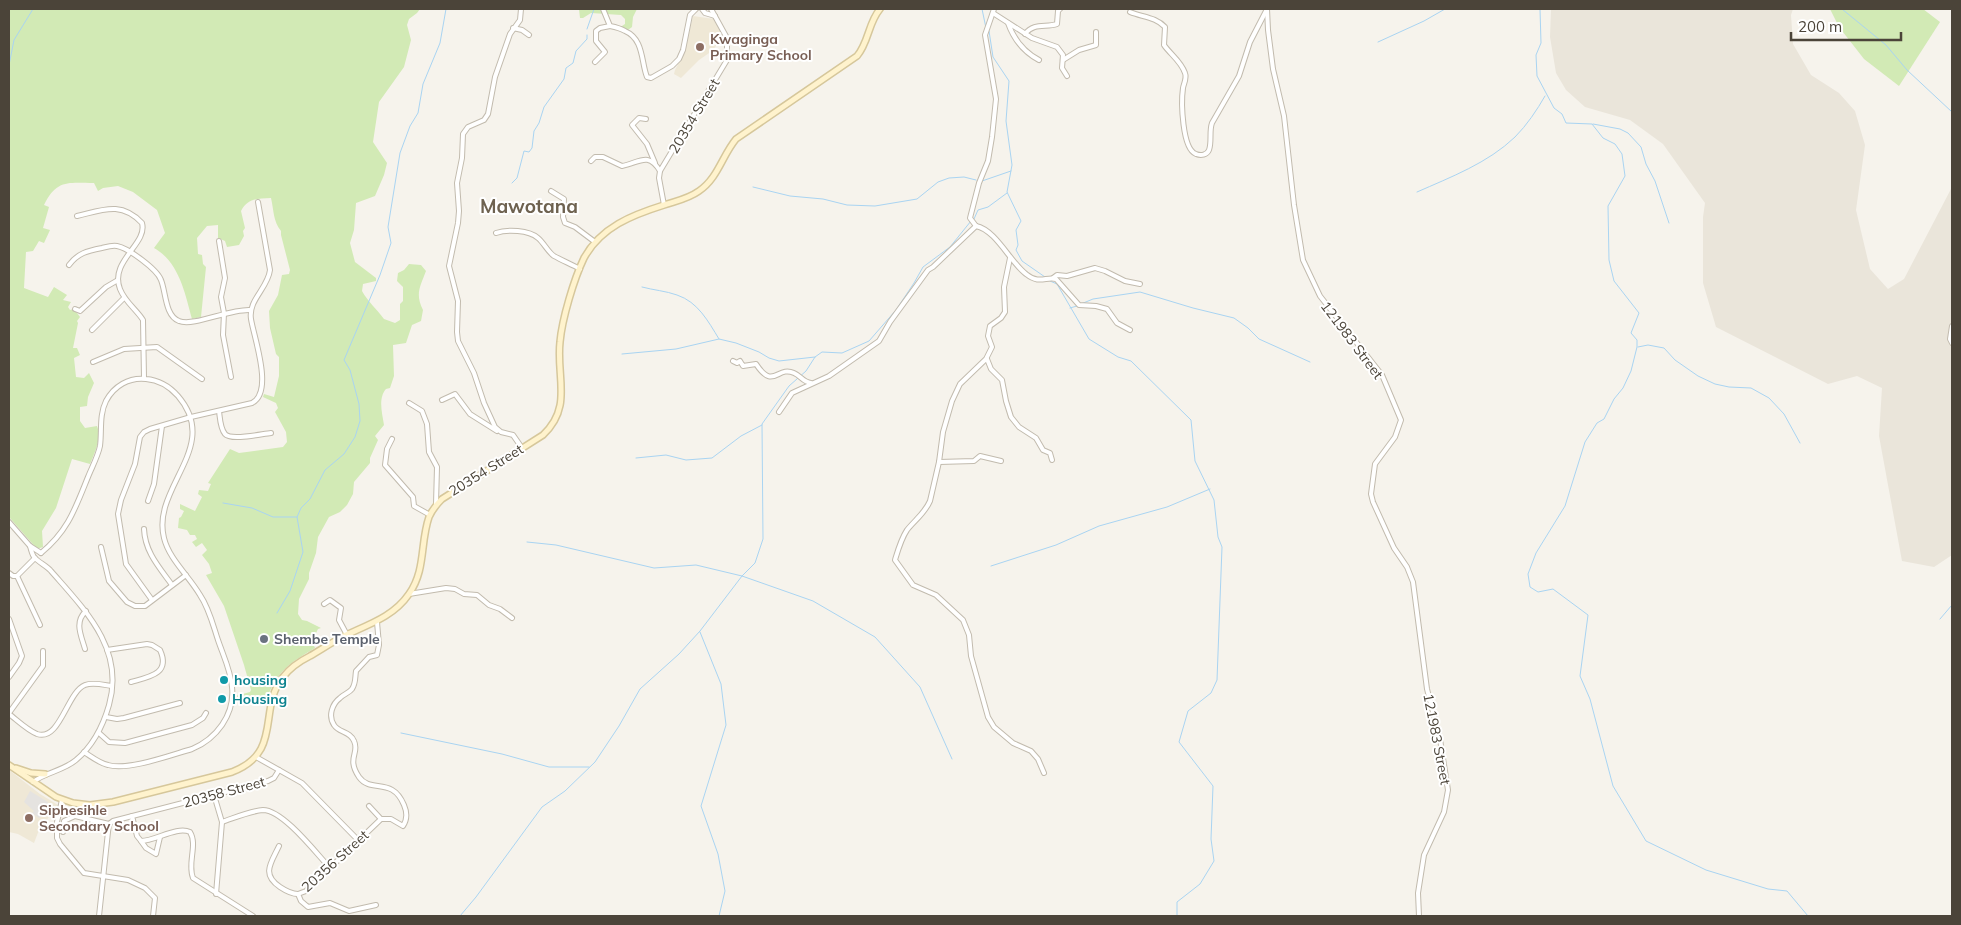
<svg xmlns="http://www.w3.org/2000/svg" width="1961" height="925" viewBox="0 0 1961 925" font-family="Mulish,sans-serif">
<style>
.residential{fill:#eae5da}
.education{fill:#efe8d6}
.green{fill:#d2eab5}
.parking{fill:#e5e3e0}
.lines{fill:none;stroke-linecap:round;stroke-linejoin:round}
.stream{stroke:#a9d4f2;stroke-width:1}
.street-casing{stroke:#c2bbae;stroke-width:6}
.secondary-casing{stroke:#d6c79b;stroke-width:8}
.street{stroke:#fff;stroke-width:4}
.secondary{stroke:#fff3cd;stroke-width:5}
.education-dot{fill:#8d6e63;stroke:#fff;stroke-width:2}
.worship-dot{fill:#6b7280;stroke:#fff;stroke-width:2}
.culture-dot{fill:#0f9aa8;stroke:#fff;stroke-width:2}
.labels{text-anchor:middle;stroke-width:4;stroke-linejoin:round;paint-order:stroke}
.education-label{font-size:14px;font-weight:bold;fill:#785e54;stroke:#fff;text-anchor:start}
.street-label{font-size:14px;fill:#4b4439;stroke:#fff}
.worship-label{font-size:14px;font-weight:bold;fill:#5b616d;stroke:#fff;text-anchor:start}
.culture-label{font-size:14px;font-weight:bold;fill:#0d838f;stroke:#fff;text-anchor:start}
.district-label{font-size:19px;font-weight:bold;fill:#6e6250;stroke:#fff}
</style>
<rect width="100%" height="100%" fill="#f6f3ec"/>
<polygon class="residential" points="1551,9 1793,9 1791,15 1793,44 1811,75 1839,93 1855,111 1865,145 1856,210 1870,269 1888,289 1904,279 1952,187 1952,555 1934,567 1902,561 1879,436 1882,388 1857,376 1828,384 1716,327 1703,283 1703,217 1705,203 1663,144 1630,120 1585,107 1566,90 1556,73 1550,37"/>
<g class="education">
<polygon points="693,16 714,19 724,36 712,51 699,60 681,78 674,74 675,70 685,51"/>
<polygon points="9,770 40,794 58,805 39,830 34,843 18,834 9,832"/>
</g>
<g class="green">
<path d="M9,9H420L417,13L409,19L407,25L411,40L404,67L379,102L373,142L387,163L384,175L375,196L356,203L354,230L350,243L355,262L376,278V281L363,284L362,291C368,302 377,309 384,319L395,323L400,320V304L403,301V287L397,281L398,273L404,270L409,264L421,265L426,271C420,287 415,294 423,310L421,321L412,325L406,343L393,345L394,376L390,388L386,389C378,398 382,413 384,425L375,436L378,440L370,458V463L354,482L353,494L347,505L340,512L329,517L318,537L316,553L309,573V579L299,599L298,614L302,620L307,621L321,628L318,629L312,641L315,648C290,663 278,670 267,698L251,697L241,702L235,701V696L250,692L251,690L244,665L224,606L206,575L212,573L209,564L202,555L207,550L202,543L196,547L192,542L197,539L195,535H190L187,530L178,528L179,518L181,517L184,511L180,509V504L195,511L202,497L198,494L199,490L208,491L211,484L208,483L230,449L239,453L283,447L287,442L286,432L275,412L278,408L276,403L263,397L264,394L274,397L279,376V357L276,354L270,328L269,311L278,295L282,275L289,274L290,270L281,235V231C273,221 274,211 271,198C257,199 248,198 241,211L245,228L243,231L244,236L239,245L227,247L225,241L218,238V225L207,226L197,238L198,254L202,255L203,264L206,267L201,317L192,319C185,293 179,262 154,248L165,233L157,210L133,192L118,186L103,188L98,191L94,183C68,183 57,179 44,205L49,207L43,228L50,230L44,243L39,241L33,251L26,252L24,288L48,297L54,287L67,295L63,300L71,302L68,307L70,310L74,309L80,317L77,321L78,323L73,348H77L80,355L74,358L76,377L84,378L89,373L94,383L88,397L87,406L80,407V421L85,428L97,426C102,438 95,452 90,464L72,459L56,508L42,531L43,547L37,549L9,517Z"/>
<polygon points="579,9 637,9 633,17 632,27 628,30 619,28 625,24 625,19 621,15 591,13 583,18 580,18"/>
<polygon points="1830,9 1923,9 1940,22 1899,86 1864,59 1839,27"/>
</g>
<polygon class="parking" points="30,791 48,802 47,805 52,810 47,817 42,816 39,818 32,813 34,811 24,802"/>
<g class="lines">
<g class="stream">
<polyline points="982,9 986,28"/>
<polyline points="1540,9 1541,43 1536,55 1537,76 1554,108 1562,114 1566,123 1592,124 1603,138 1615,144 1622,154 1625,176 1608,206 1609,260 1614,281 1639,313 1631,333 1637,340 1637,347 1631,371 1623,388 1614,399 1604,419 1597,423 1585,442 1565,506 1536,553 1528,574 1530,587 1538,592 1553,589 1588,615 1580,676 1590,699 1613,786 1646,841 1706,870 1768,889 1787,891 1808,916"/>
<polyline points="1842,9 1886,45 1907,70 1952,112"/>
<polyline points="587,29 594,9"/>
<polyline points="989,31 993,57 1009,81 1006,121 1012,165 1007,192 1021,221 1016,230 1018,245 1016,250 1022,261 1045,277"/>
<polyline points="1378,42 1424,21 1445,9"/>
<polyline points="9,65 14,40 33,9"/>
<polyline points="1593,124 1620,129 1628,133 1641,147 1646,164 1655,181 1669,223"/>
<polyline points="9,125 9,129"/>
<polyline points="982,181 1011,171"/>
<polyline points="512,183 517,178 524,151 529,152 532,148 534,131 539,123 544,107 564,79 566,68 573,63 576,51 587,39 587,35"/>
<polyline points="753,187 790,196 823,199 847,205 875,206 917,199 938,182 949,178 964,177 976,180"/>
<path d="M1417,192C1451,177 1488,163 1515,137C1527,125 1537,110 1545,96"/>
<polyline points="974,219 978,210 988,207 1007,193"/>
<polyline points="1050,281 1057,284 1089,339 1118,357 1131,361 1191,420 1195,461 1214,500 1218,537 1222,547 1217,680 1211,693 1188,711 1179,742 1213,786 1211,839 1214,861 1200,884 1177,902 1177,916"/>
<path d="M642,287C653,290 666,291 677,295C698,302 708,321 719,339"/>
<polyline points="1081,304 1093,299 1140,292 1193,308 1234,318 1248,328 1259,339 1310,362"/>
<polyline points="1070,308 1077,306"/>
<polyline points="1638,347 1648,345 1664,348 1675,360 1698,376 1715,384 1729,387 1751,388 1769,398 1784,414 1800,443"/>
<polyline points="622,354 676,349 719,339 736,343 759,352 769,358 779,361 815,357"/>
<polyline points="636,458 666,455 686,460 712,458 741,436 762,425"/>
<polyline points="223,503 252,508 273,517 297,517"/>
<polyline points="527,542 556,545 654,568 696,565 742,576 813,601 875,637 920,687 952,759"/>
<polyline points="991,566 1056,545 1099,526 1167,507 1210,489"/>
<polyline points="277,613 290,591 303,552 297,517 301,508 310,499 325,470 344,454 355,437 360,421 359,404 350,370 344,360 380,275 391,243 388,227 400,153 410,126 418,113 423,84 440,43 446,9"/>
<polyline points="1940,619 1952,605"/>
<polyline points="700,632 721,684 726,725 701,806 718,854 725,891 719,916"/>
<polyline points="401,733 502,754 549,767 589,767"/>
<polyline points="460,916 476,897 542,807 565,791 595,762 619,726 640,689 679,654 700,631 742,576 755,563 763,539 762,424 789,386 806,371 815,357 822,352 842,353 869,341 896,310 914,283 923,267 950,247 971,221"/>
</g>
<defs>
<g id="street">
<polyline points="521,9 520,20 510,34 495,77 488,114 484,120 468,127 463,134 462,158 457,183 459,211 458,223 449,266 458,301 457,332 458,341 474,373 484,403 495,427 501,432 513,435 522,448"/>
<path d="M603,9L610,26C615,27 620,28 625,31C644,39 641,62 647,77L651,78L672,66L679,59L683,50L690,15L696,9"/>
<polyline points="702,9 705,13 715,16"/>
<polyline points="1267,9 1268,30 1273,69 1284,116 1294,205 1303,260 1320,296 1382,375 1401,420 1395,437 1375,464 1371,494 1373,502 1394,548 1407,567 1413,582 1427,689 1440,739 1448,790 1444,812 1424,855 1418,893 1419,916"/>
<path d="M1130,12C1142,17 1156,17 1165,27L1164,45C1170,54 1181,61 1185,73C1187,78 1184,83 1183,88C1181,102 1182,149 1196,154C1201,156 1207,155 1209,150C1212,142 1209,131 1212,123L1239,76L1250,42L1266,11"/>
<polyline points="993,13 1032,38 1057,47 1063,55 1062,68 1067,76"/>
<path d="M1008,23C1014,40 1024,52 1039,60"/>
<polyline points="513,28 522,30 529,35"/>
<path d="M1025,34C1034,22 1046,28 1057,24L1058,11L1060,9"/>
<polyline points="1063,60 1079,50 1096,45 1096,32"/>
<polyline points="595,62 605,52 596,41 596,31 600,28 610,26"/>
<polyline points="646,119 639,118 632,125 647,144 655,163"/>
<path d="M591,161L595,157H603L622,166C639,163 648,151 660,171"/>
<polyline points="551,191 564,199 563,217 565,223 575,227 595,242"/>
<polyline points="664,205 659,178 660,171 727,60 727,38 711,9"/>
<path d="M77,216C103,210 121,201 142,223C148,244 109,261 120,289C125,302 136,309 143,320L144,378"/>
<polyline points="976,226 970,218 979,183 988,161 992,137 996,99 985,35 994,9"/>
<path d="M976,226C996,230 1010,262 1026,274C1040,285 1046,276 1056,279L1079,305L1096,306L1107,309L1117,323L1130,330"/>
<path d="M496,233C507,229 529,230 538,238C544,243 548,252 554,256C563,261 571,264 580,269"/>
<polyline points="219,241 225,278 221,297 224,313 223,335 231,377"/>
<path d="M1010,258L1004,287L1005,312L1001,318L990,326L988,336L992,347L986,359L960,384L952,401L943,432L939,462L930,501C925,513 915,520 907,530C901,539 898,550 895,560L913,585L936,595L963,620L969,635L971,656L988,717L994,727L1013,743L1031,751L1038,759L1044,773"/>
<path d="M69,265C78,253 87,251 102,248C106,247 112,245 117,246C128,248 157,269 161,280C166,292 165,316 179,321C194,327 231,308 251,310"/>
<polyline points="1053,278 1057,275 1067,276 1095,268 1105,271 1125,281 1140,284"/>
<polyline points="75,309 80,311 106,287 118,280"/>
<polyline points="1952,326 1950,339 1952,343"/>
<polyline points="92,330 124,298"/>
<polyline points="987,359 991,369 1002,380 1006,401 1011,417 1019,427 1036,438 1043,450 1050,453 1052,460"/>
<path d="M733,361L737,363L740,361L743,366L756,364C774,391 777,365 794,373C801,376 803,382 811,383"/>
<polyline points="93,362 124,349 157,347 202,379"/>
<polyline points="442,400 455,394 470,414 497,431"/>
<polyline points="409,403 422,411 427,424 429,452 437,467 436,504"/>
<path d="M219,411C220,418 220,428 225,434C231,441 261,434 271,433"/>
<polyline points="779,412 792,393 829,376 879,341 890,322 928,270 933,267 976,226"/>
<polyline points="392,439 387,449 385,465 413,497 414,506 430,515"/>
<polyline points="939,462 974,461 980,456 1001,461"/>
<polyline points="148,501 154,484 162,426"/>
<polyline points="9,522 30,546 41,553"/>
<path d="M144,529C145,552 159,567 172,585"/>
<path d="M30,546C31,550 32,554 34,557C38,562 47,566 51,571C85,610 125,649 109,705C103,726 94,745 76,760C63,771 46,772 33,782"/>
<polyline points="101,547 109,581 127,602 135,606 145,606 186,575"/>
<path d="M41,553C68,531 75,509 88,477C92,467 98,456 100,446C102,431 99,415 106,401C114,386 129,377 146,379C159,380 170,387 178,396C222,447 151,487 164,538C169,559 189,576 200,595C209,608 213,625 218,640C223,655 231,671 232,687C235,715 216,739 192,749C171,755 128,771 108,765C99,763 92,757 84,752"/>
<polyline points="9,573 13,576 17,576 35,558"/>
<polyline points="17,576 40,625"/>
<polyline points="409,594 446,588 455,589 464,594 477,595 489,605 500,609 512,618"/>
<path d="M152,600L126,564L118,514L121,500L135,464L140,437L144,432L150,429L191,417L252,403C274,392 254,338 251,319C248,300 268,288 270,270L258,202"/>
<polyline points="324,604 330,600 341,608 339,620 347,635"/>
<polyline points="9,619 22,656 19,663 9,677"/>
<path d="M85,649C81,635 74,622 86,611"/>
<path d="M107,650L147,644L152,645L160,650C171,674 149,677 131,682"/>
<polyline points="9,713 43,666 43,651"/>
<path d="M9,714C17,720 27,730 37,734C60,742 67,692 85,685C93,682 104,685 112,686"/>
<polyline points="106,717 117,719 124,718 180,703"/>
<polyline points="99,733 109,742 125,743 192,725 203,718 206,713"/>
<polyline points="256,757 302,783 358,840"/>
<polyline points="214,795 222,822 216,894"/>
<polyline points="62,800 57,822 57,838 60,844 84,873 128,880 145,888 155,898 153,916"/>
<polyline points="369,806 381,819"/>
<path d="M132,816L137,836L141,841C155,841 177,826 190,832C198,845 187,863 193,878L253,916"/>
<path d="M222,822C234,818 250,811 263,810C283,810 316,853 330,868"/>
<polyline points="63,832 64,821 75,816 109,824"/>
<polyline points="141,841 146,848 156,854 160,837"/>
<path d="M279,846C271,863 261,874 280,887C286,891 291,894 298,894L306,891L381,819H391L403,826C407,820 407,812 404,805C392,776 371,794 359,777C346,758 360,753 354,741C350,731 339,733 334,725C328,716 332,704 340,698C344,694 349,693 352,689C356,683 355,677 356,671L369,657L377,655L379,645L377,622"/>
<polyline points="298,894 301,901 308,907 330,903 349,911 376,905"/>
<polyline points="99,916 108,832 109,824 113,821 268,781 274,778 279,770"/>
</g>
<g id="secondary">
<path d="M9,765L56,797L73,803L90,805L113,802L232,772C284,752 257,709 283,677C290,668 300,661 310,656C322,649 334,641 346,635C370,624 394,616 409,594C426,570 420,543 429,517C432,510 437,504 442,499L543,435C573,407 556,377 560,342C562,319 574,279 584,258C601,227 632,215 664,205C676,201 688,199 699,191C718,178 722,156 736,139L857,56C869,42 868,23 880,9"/>
<polyline points="16,768 31,773 45,774"/>
</g>
</defs>
<use href="#street" class="street-casing"/>
<use href="#secondary" class="secondary-casing"/>
<use href="#street" class="street"/>
<use href="#secondary" class="secondary"/>
</g>
<g class="education-dot">
<circle cx="700" cy="47" r="5"/>
<circle cx="29" cy="818" r="5"/>
</g>
<circle class="worship-dot" cx="264" cy="639" r="5"/>
<g class="culture-dot">
<circle cx="224" cy="680" r="5"/>
<circle cx="222" cy="699" r="5"/>
</g>
<g class="labels">
<g class="education-label">
<text x="710" y="44">Kwaginga<tspan x="710" dy="16">Primary School</tspan></text>
<text x="39" y="815">Siphesihle<tspan x="39" dy="16">Secondary School</tspan></text>
</g>
<g class="street-label">
<text transform="translate(694 116) rotate(-59)" y="5">20354 Street</text>
<text transform="translate(1352 340) rotate(53)" y="5">121983 Street</text>
<text transform="translate(486 470) rotate(-32)" y="5">20354 Street</text>
<text transform="translate(1437 739) rotate(79)" y="5">121983 Street</text>
<text transform="translate(224 792) rotate(-15)" y="5">20358 Street</text>
<text transform="translate(335 861) rotate(-42)" y="5">20356 Street</text>
</g>
<g class="worship-label">
<text x="274" y="644">Shembe Temple</text>
</g>
<g class="culture-label">
<text x="234" y="685">housing</text>
<text x="232" y="704">Housing</text>
</g>
<g class="district-label">
<text x="529" y="213">Mawotana</text>
</g>
</g>
<rect width="1961" height="925" fill="none" stroke="#4b4439" stroke-width="20"/>
<path d="M1791 32v8h110v-8" fill="none" stroke="#4b4439" stroke-width="2.5"/>
<text x="1798" y="32" font-size="15" fill="#4b4439" stroke="#ffffff" stroke-width="4" paint-order="stroke">200 m</text>
</svg>
